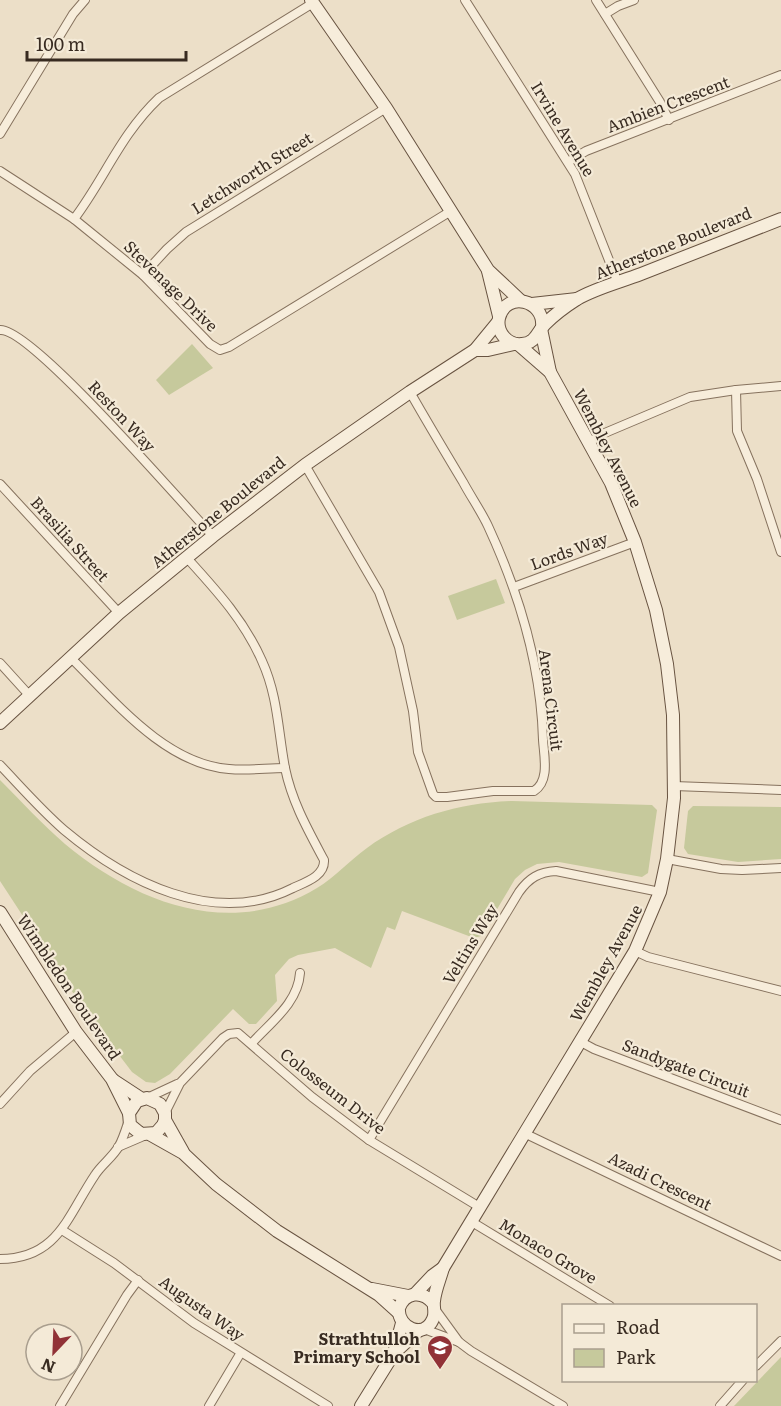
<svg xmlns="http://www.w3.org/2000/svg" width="781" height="1406" viewBox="0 0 781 1406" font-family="Literata,serif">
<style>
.green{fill:#c6c99c}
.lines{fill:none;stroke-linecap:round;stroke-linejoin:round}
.street-casing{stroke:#86725e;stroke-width:10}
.secondary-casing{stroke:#685341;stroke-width:14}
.street{stroke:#f7eddb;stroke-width:8}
.secondary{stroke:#f7eddb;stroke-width:12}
.labels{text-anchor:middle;stroke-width:4.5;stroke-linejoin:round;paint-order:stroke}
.street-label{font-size:16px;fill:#382b21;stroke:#f4ead7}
.poi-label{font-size:16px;font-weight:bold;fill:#382b21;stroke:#f4ead7;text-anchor:end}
</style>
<rect width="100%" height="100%" fill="#ecdfc8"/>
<g class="green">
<polygon points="192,344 213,368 169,395 156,380"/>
<polygon points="496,579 505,603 457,620 448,596"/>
<path d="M0,780C21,801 42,824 65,844C136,903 231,940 317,888C335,877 349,861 367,848C410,817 459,803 512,801L652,805L657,810L648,873L642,877L559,862L537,864L525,870L515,879L481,936L474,938L402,911L395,930L387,927L371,968L335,948L298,955L289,959L275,975L277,1001L256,1024H249L233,1009L170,1074L155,1083L146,1082L132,1072L81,1005L0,881Z"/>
<polygon points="693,806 781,807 781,859 738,862 688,854 684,848 688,811"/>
<polygon points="781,1357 781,1406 734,1406"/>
</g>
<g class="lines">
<defs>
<g id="street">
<polyline points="465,0 575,174 618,283"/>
<polyline points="596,0 660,102 669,120"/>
<polyline points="605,14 618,6 634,0"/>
<polyline points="0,134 73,14 85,0"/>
<polyline points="568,162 586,151 781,75"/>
<polyline points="0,171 74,219 143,275 210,344 220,350 229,347 451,211"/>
<path d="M74,219C105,178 120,135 159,98L313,3"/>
<polyline points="143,275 167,249 186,232 386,108"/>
<path d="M0,330C31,327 183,505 213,536"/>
<polyline points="736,390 737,431 757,479 781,552"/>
<polyline points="590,442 600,435 690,397 736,390 781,386"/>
<path d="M305,465L379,592L399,647L413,711L418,752L433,794L436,797H447L493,791H534C550,781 544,756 543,740C541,666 519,593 488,526C481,511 471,497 463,482C445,452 427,422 410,392"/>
<polyline points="0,484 119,613"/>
<polyline points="514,587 635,542"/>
<path d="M70,657C113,699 164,764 229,769C248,771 267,768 285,768"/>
<polyline points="0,663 29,695"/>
<path d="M0,765C21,787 41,810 64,830C125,881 214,928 293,888C306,882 325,876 324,860C308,830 292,802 285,768C278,731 278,696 262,661C244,620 216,590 187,558"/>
<polyline points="674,786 781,790"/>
<polyline points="667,859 721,869 742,870 781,868"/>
<polyline points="635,951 648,957 781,991"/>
<polyline points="581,1042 594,1049 781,1120"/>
<path d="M252,1043C271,1022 298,1003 300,973"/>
<polyline points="147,1098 177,1084"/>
<polyline points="0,1104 30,1071 76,1032"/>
<polyline points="165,1113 180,1083 223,1038 229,1034 238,1033 312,1097 369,1140 481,1208"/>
<polyline points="526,1134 781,1256"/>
<path d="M369,1140L519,892C529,878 539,872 556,871L660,892"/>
<polyline points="118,1147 146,1135"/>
<polyline points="472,1222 610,1306"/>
<polyline points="62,1230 114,1263 194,1323 328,1406"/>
<path d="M0,1259C58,1259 68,1215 95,1175C101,1165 113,1157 119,1146C123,1139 126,1129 129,1120"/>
<polyline points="435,1309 459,1342 471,1351 563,1406"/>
<polyline points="424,1329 459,1342"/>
<polyline points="756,1366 781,1341"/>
<polyline points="60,1406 127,1295 138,1280"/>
<polyline points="209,1406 240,1354"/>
<polyline points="720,1406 743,1380"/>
</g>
<g id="secondary">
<polyline points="311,0 386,108 488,270 521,301"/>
<polyline points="488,271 499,316"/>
<polyline points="532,304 577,299"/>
<path d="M542,327C545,300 506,290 499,318C496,332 508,346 522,344C536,343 537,332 545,324C554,315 566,306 577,299C596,288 620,282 641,274C688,256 734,237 781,219"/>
<polyline points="541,329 550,372"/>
<polyline points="475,350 488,350 514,344"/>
<polyline points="0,723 119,613 213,536 305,465 410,392 475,350 498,322"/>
<polyline points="0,912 76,1032 112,1079 129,1113"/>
<polyline points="113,1080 142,1099"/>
<polyline points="165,1120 163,1125 156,1133 141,1134 130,1125 129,1113 137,1101 147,1098 160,1104 165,1113 165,1120 183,1152"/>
<polyline points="151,1135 183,1153 216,1184 277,1231 379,1295 399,1313"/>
<polyline points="372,1289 408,1296"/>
<polyline points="415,1294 432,1276 443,1268"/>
<path d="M433,1303C422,1290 405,1292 399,1308C397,1328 424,1340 433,1319C436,1313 433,1307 434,1301C435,1290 440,1279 443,1268L635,951L660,892L667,859L674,798L673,715L667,664L656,610L635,542L611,483L550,372L519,345"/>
<polyline points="394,1353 402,1323"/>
<polyline points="361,1406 394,1353 419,1330"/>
</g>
</defs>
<use href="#street" class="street-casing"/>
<use href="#secondary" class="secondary-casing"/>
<use href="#street" class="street"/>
<use href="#secondary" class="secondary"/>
</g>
<defs>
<symbol id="school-pin" viewBox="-11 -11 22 30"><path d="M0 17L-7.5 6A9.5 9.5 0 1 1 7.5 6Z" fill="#913237" stroke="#f4ead7"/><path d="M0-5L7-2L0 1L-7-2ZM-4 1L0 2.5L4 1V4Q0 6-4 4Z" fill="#fff"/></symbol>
</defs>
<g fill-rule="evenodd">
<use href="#school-pin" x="425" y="1333" width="30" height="40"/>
</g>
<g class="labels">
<g class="street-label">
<text transform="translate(668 104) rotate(-21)" y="6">Ambien Crescent</text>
<text transform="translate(563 129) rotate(59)" y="6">Irvine Avenue</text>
<text transform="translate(252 173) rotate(-32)" y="6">Letchworth Street</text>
<text transform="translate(673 243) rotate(-22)" y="6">Atherstone Boulevard</text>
<text transform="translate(171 286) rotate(44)" y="6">Stevenage Drive</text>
<text transform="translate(122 416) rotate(47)" y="6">Reston Way</text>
<text transform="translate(608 448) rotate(63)" y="6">Wembley Avenue</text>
<text transform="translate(218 512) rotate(-39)" y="6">Atherstone Boulevard</text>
<text transform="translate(70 539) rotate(48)" y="6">Brasilia Street</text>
<text transform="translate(569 551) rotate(-20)" y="6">Lords Way</text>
<text transform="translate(551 700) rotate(83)" y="6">Arena Circuit</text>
<text transform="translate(470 944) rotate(-59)" y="6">Veltins Way</text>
<text transform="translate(606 963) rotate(-61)" y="6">Wembley Avenue</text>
<text transform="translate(69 987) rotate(56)" y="6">Wimbledon Boulevard</text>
<text transform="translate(686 1068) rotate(21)" y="6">Sandygate Circuit</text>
<text transform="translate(333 1091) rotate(38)" y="6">Colosseum Drive</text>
<text transform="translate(660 1181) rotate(26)" y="6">Azadi Crescent</text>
<text transform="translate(548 1251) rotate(31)" y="6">Monaco Grove</text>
<text transform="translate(202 1308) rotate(35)" y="6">Augusta Way</text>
</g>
<g class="poi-label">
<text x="420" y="1345">Strathtulloh<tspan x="420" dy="18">Primary School</tspan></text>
</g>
</g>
<rect x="562" y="1304" width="195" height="78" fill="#f4ead7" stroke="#a99e8e" stroke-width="1.5"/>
<rect x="574" y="1324" width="30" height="9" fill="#f7eddb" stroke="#a99e8e" stroke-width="1.5"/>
<text x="616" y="1334" font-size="18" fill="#382b21">Road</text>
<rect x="574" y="1349" width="30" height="18" fill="#c6c99c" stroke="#a99e8e" stroke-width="1.5"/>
<text x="616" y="1364" font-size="18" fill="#382b21">Park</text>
<g transform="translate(54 1352) rotate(203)"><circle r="28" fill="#f4ead7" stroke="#a99e8e" stroke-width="1.5"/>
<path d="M0-4.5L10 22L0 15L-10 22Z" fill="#913237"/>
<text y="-9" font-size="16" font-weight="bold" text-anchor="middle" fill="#382b21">N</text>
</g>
<path d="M27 51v9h159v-9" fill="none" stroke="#382b21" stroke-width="3"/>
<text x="36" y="51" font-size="18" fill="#382b21" stroke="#f4ead7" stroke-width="4.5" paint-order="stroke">100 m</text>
</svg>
